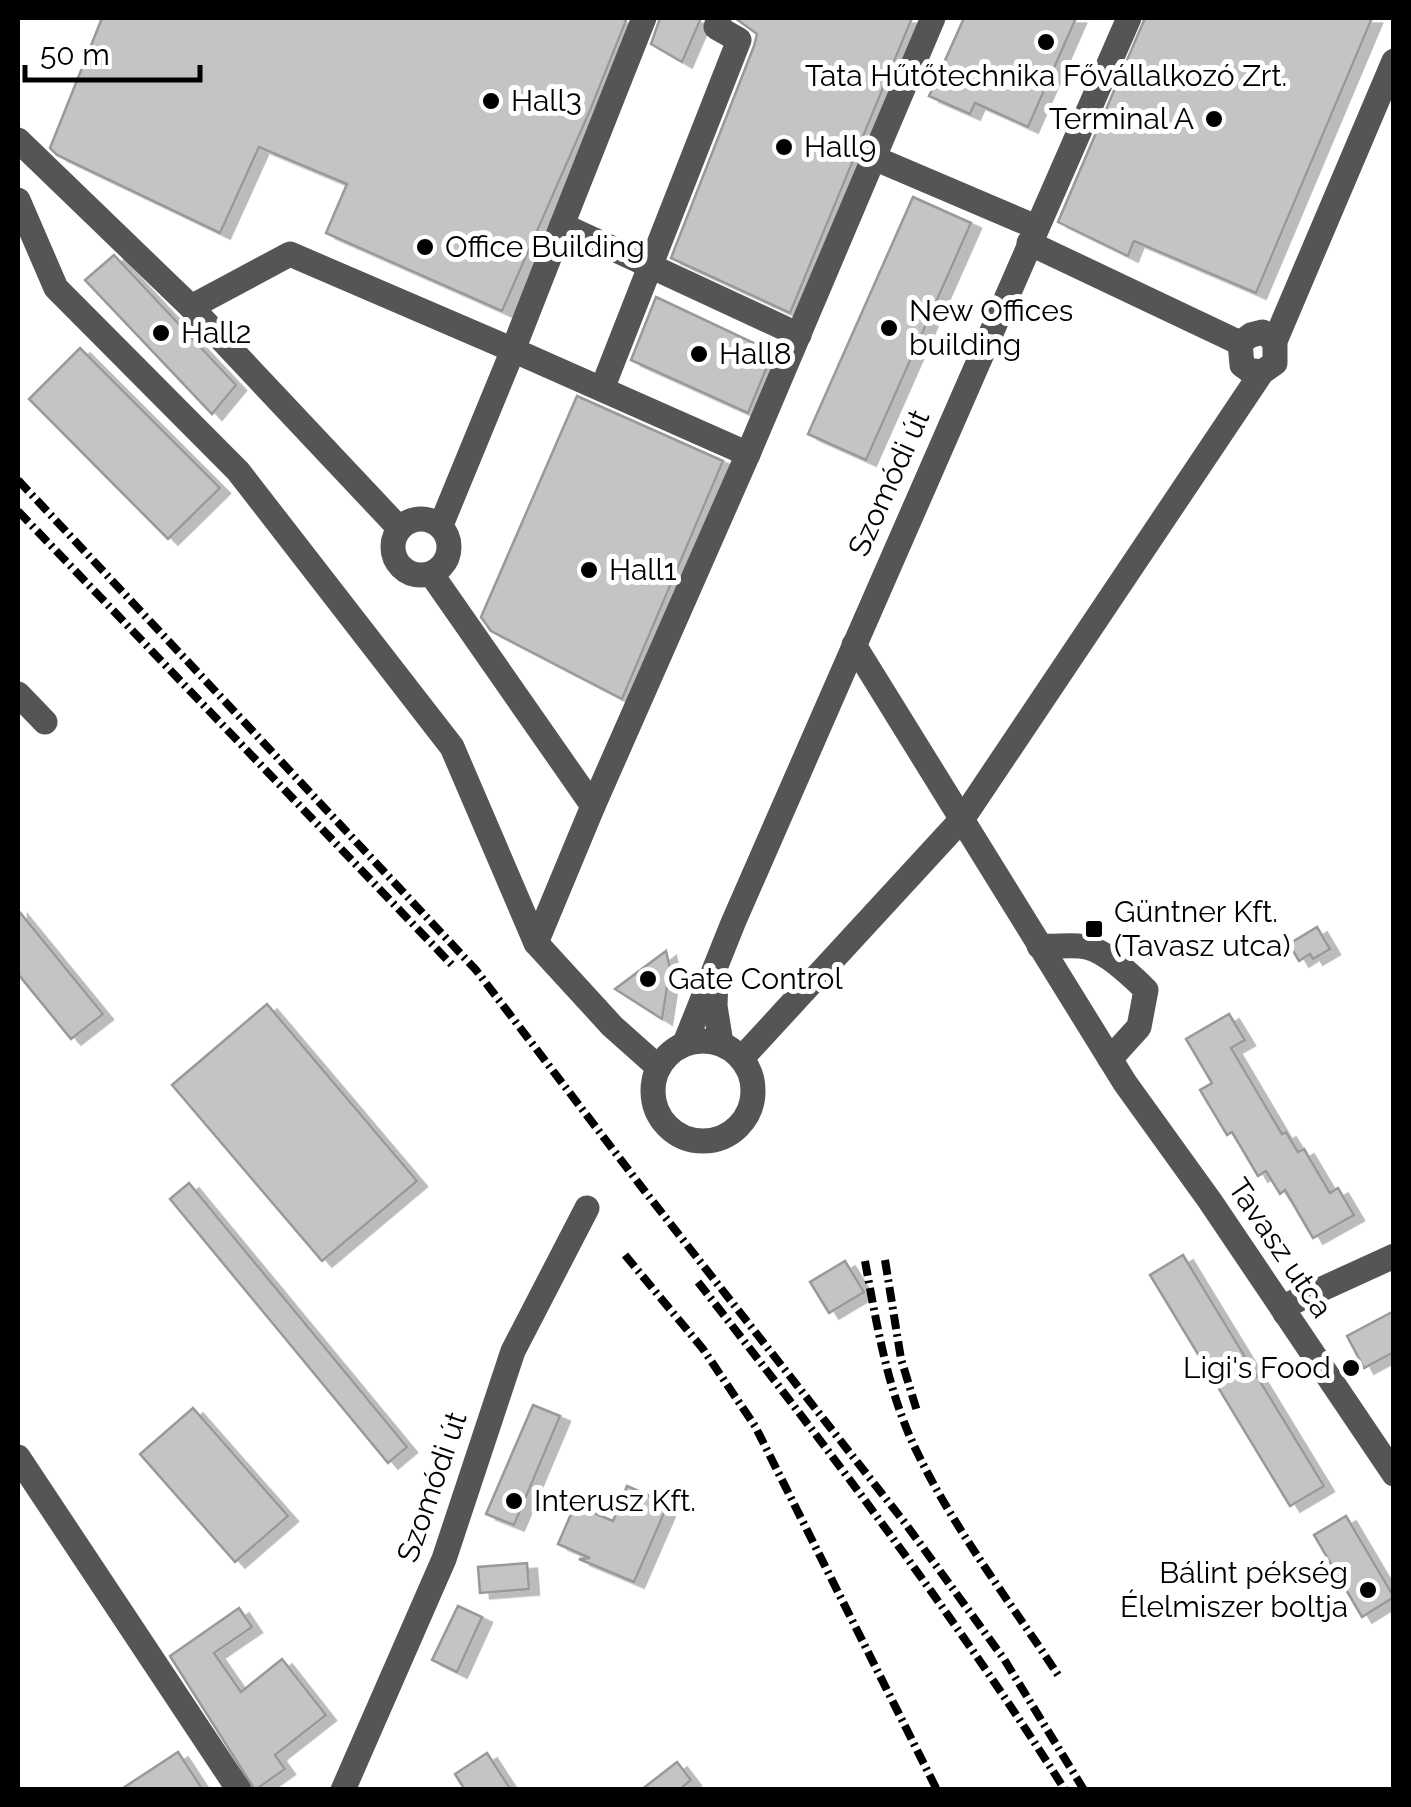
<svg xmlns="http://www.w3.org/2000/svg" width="1411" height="1807" viewBox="0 0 1411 1807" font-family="Raleway,sans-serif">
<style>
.building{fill:#c4c4c4;stroke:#999;stroke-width:2.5;filter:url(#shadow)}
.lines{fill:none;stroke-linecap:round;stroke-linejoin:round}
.minor{stroke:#555;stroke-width:25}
.rail{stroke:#000;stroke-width:8;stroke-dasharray:15 5 2.5 5;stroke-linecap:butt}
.poi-dot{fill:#000;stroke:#fff;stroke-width:4}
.labels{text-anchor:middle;stroke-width:10;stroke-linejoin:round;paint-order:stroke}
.poi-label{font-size:30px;fill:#000;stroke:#fff;text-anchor:start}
.street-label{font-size:30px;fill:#000;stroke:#fff}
</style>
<defs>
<filter id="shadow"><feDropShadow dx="10" dy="5.5" stdDeviation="0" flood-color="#0004"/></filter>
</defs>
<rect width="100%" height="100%" fill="#fff"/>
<g class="building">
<polygon points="102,18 627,18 591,108 502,311 326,233 347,184 259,147 220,233 57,155 50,148"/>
<polygon points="660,18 701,18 682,62 651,44"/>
<polygon points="735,18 912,18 790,313 671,258 754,46 757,34"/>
<polygon points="964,18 1076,18 1028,127 975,103 970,114 929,96"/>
<polygon points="1145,18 1372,18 1256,293 1134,241 1128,256 1058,222"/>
<polygon points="913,197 971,223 866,460 808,434"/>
<polygon points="114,255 236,385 212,414 85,280"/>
<polygon points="656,297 773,352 748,413 631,360"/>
<polygon points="80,348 220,488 168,539 29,399"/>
<polygon points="577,396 723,461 622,699 491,631 481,617"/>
<polygon points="18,910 103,1014 71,1039 18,974"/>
<polygon points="1317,927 1330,949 1313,959 1310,954 1299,961 1289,944"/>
<polygon points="666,951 670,968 662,1019 615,989"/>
<polygon points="267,1004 417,1181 322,1261 172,1085"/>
<polygon points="1229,1014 1245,1040 1231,1048 1282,1134 1286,1132 1298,1152 1304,1149 1330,1193 1338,1188 1354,1215 1313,1238 1285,1190 1280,1194 1266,1171 1258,1176 1232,1132 1227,1135 1200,1090 1212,1083 1186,1039"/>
<polygon points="189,1183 407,1447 388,1463 170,1199"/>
<polygon points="1183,1255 1324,1486 1290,1506 1150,1275"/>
<polygon points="845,1261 864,1292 829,1313 810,1282"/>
<polygon points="1394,1311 1394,1352 1364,1368 1347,1336"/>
<polygon points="533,1405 560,1416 514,1525 486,1514"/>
<polygon points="193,1408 288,1516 235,1562 140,1454"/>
<polygon points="627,1486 668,1504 634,1582 579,1559 590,1558 558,1544 575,1505 613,1521"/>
<polygon points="1346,1516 1394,1597 1362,1617 1314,1535"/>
<polygon points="527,1563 529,1589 480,1593 478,1567"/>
<polygon points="458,1606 482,1617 457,1672 432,1660"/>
<polygon points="239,1608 252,1627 214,1653 241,1692 282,1659 326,1715 275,1755 285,1769 255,1790 170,1656"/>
<polygon points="178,1752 203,1790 120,1790"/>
<polygon points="487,1753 511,1790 465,1790 455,1774"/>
<polygon points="677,1762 691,1780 679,1790 641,1790"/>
</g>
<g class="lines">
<g class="minor">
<polyline points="644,18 562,225 799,335"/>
<polyline points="18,140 191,307"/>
<polyline points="874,158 1036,227"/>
<polyline points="18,200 56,288 238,471 452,747 536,943 593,806 432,575"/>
<polyline points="1029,243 1240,343"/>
<polyline points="1262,372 1249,370 1242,365 1240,343 1251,335 1263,332 1275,341"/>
<polyline points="602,389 739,40 716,27 719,18"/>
<polyline points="748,454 933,18"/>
<circle cx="421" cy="547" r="28"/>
<polyline points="441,525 513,350 748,454 593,806"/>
<polyline points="399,528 191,307 290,254 513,350 562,225"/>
<polyline points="854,645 1125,1083 1210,1201 1394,1474"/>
<polyline points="18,694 45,722"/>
<polyline points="536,943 612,1026 658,1067"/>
<path d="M1039,946C1053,947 1066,945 1079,946C1101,946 1131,975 1146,990L1139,1027L1110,1059"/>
<polyline points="716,979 715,1006 721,1043"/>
<circle cx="703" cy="1091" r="50"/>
<polyline points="685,1043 733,923 1129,18"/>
<polyline points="742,1058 963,818 1262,372 1275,363 1275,341 1394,61"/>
<polyline points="1285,1313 1287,1305 1394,1256"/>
<polyline points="18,1457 239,1790"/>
<polyline points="343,1790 444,1559 513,1351 587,1208"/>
</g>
<g class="rail">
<polyline points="18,480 476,970 640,1185 905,1523 1004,1659 1084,1790"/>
<polyline points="18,511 453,966"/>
<polyline points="625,1255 703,1349 755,1426 937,1790"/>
<polyline points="885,1260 901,1359 917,1411"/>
<path d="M865,1261C877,1326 888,1394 918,1454C956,1532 1011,1603 1058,1675"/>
<path d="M698,1282C827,1447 953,1613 1065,1790"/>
</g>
</g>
<g class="poi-dot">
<circle cx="1046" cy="42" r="10"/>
<circle cx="491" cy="101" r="10"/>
<circle cx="1214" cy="119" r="10"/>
<circle cx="784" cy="147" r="10"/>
<circle cx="425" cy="247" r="10"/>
<circle cx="889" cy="328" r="10"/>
<circle cx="161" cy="333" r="10"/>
<circle cx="699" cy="354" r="10"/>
<circle cx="589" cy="570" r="10"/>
<rect x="1084" y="919" width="20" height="20" rx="5"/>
<circle cx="648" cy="979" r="10"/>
<circle cx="1351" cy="1368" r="10"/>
<circle cx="514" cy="1501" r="10"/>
<circle cx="1368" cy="1590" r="10"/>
</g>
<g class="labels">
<g class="poi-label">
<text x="1046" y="86" text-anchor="middle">Tata Hűtőtechnika Fővállalkozó Zrt.</text>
<text x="511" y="111">Hall3</text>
<text x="1194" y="129" text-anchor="end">Terminal A</text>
<text x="804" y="157">Hall9</text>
<text x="445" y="257">Office Building</text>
<text x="909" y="321">New Offices<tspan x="909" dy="34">building</tspan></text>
<text x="181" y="343">Hall2</text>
<text x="719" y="364">Hall8</text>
<text x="609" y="580">Hall1</text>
<text x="1114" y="922">Güntner Kft.<tspan x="1114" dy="34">(Tavasz utca)</tspan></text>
<text x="668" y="989">Gate Control</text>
<text x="1331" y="1378" text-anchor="end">Ligi's Food</text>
<text x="534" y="1511">Interusz Kft.</text>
<text x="1348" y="1583" text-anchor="end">Bálint pékség<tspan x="1348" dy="34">Élelmiszer boltja</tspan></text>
</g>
<g class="street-label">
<text transform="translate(889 483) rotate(-66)" y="10">Szomódi út</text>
<text transform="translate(1280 1248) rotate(56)" y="10">Tavasz utca</text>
<text transform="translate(432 1487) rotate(-71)" y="10">Szomódi út</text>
</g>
</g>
<rect width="1411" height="1807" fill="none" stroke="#000000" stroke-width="40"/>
<path d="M25 65v15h175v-15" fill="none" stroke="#000000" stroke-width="5"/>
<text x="40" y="65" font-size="30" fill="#000000" stroke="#ffffff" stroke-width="8" paint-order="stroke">50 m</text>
</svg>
